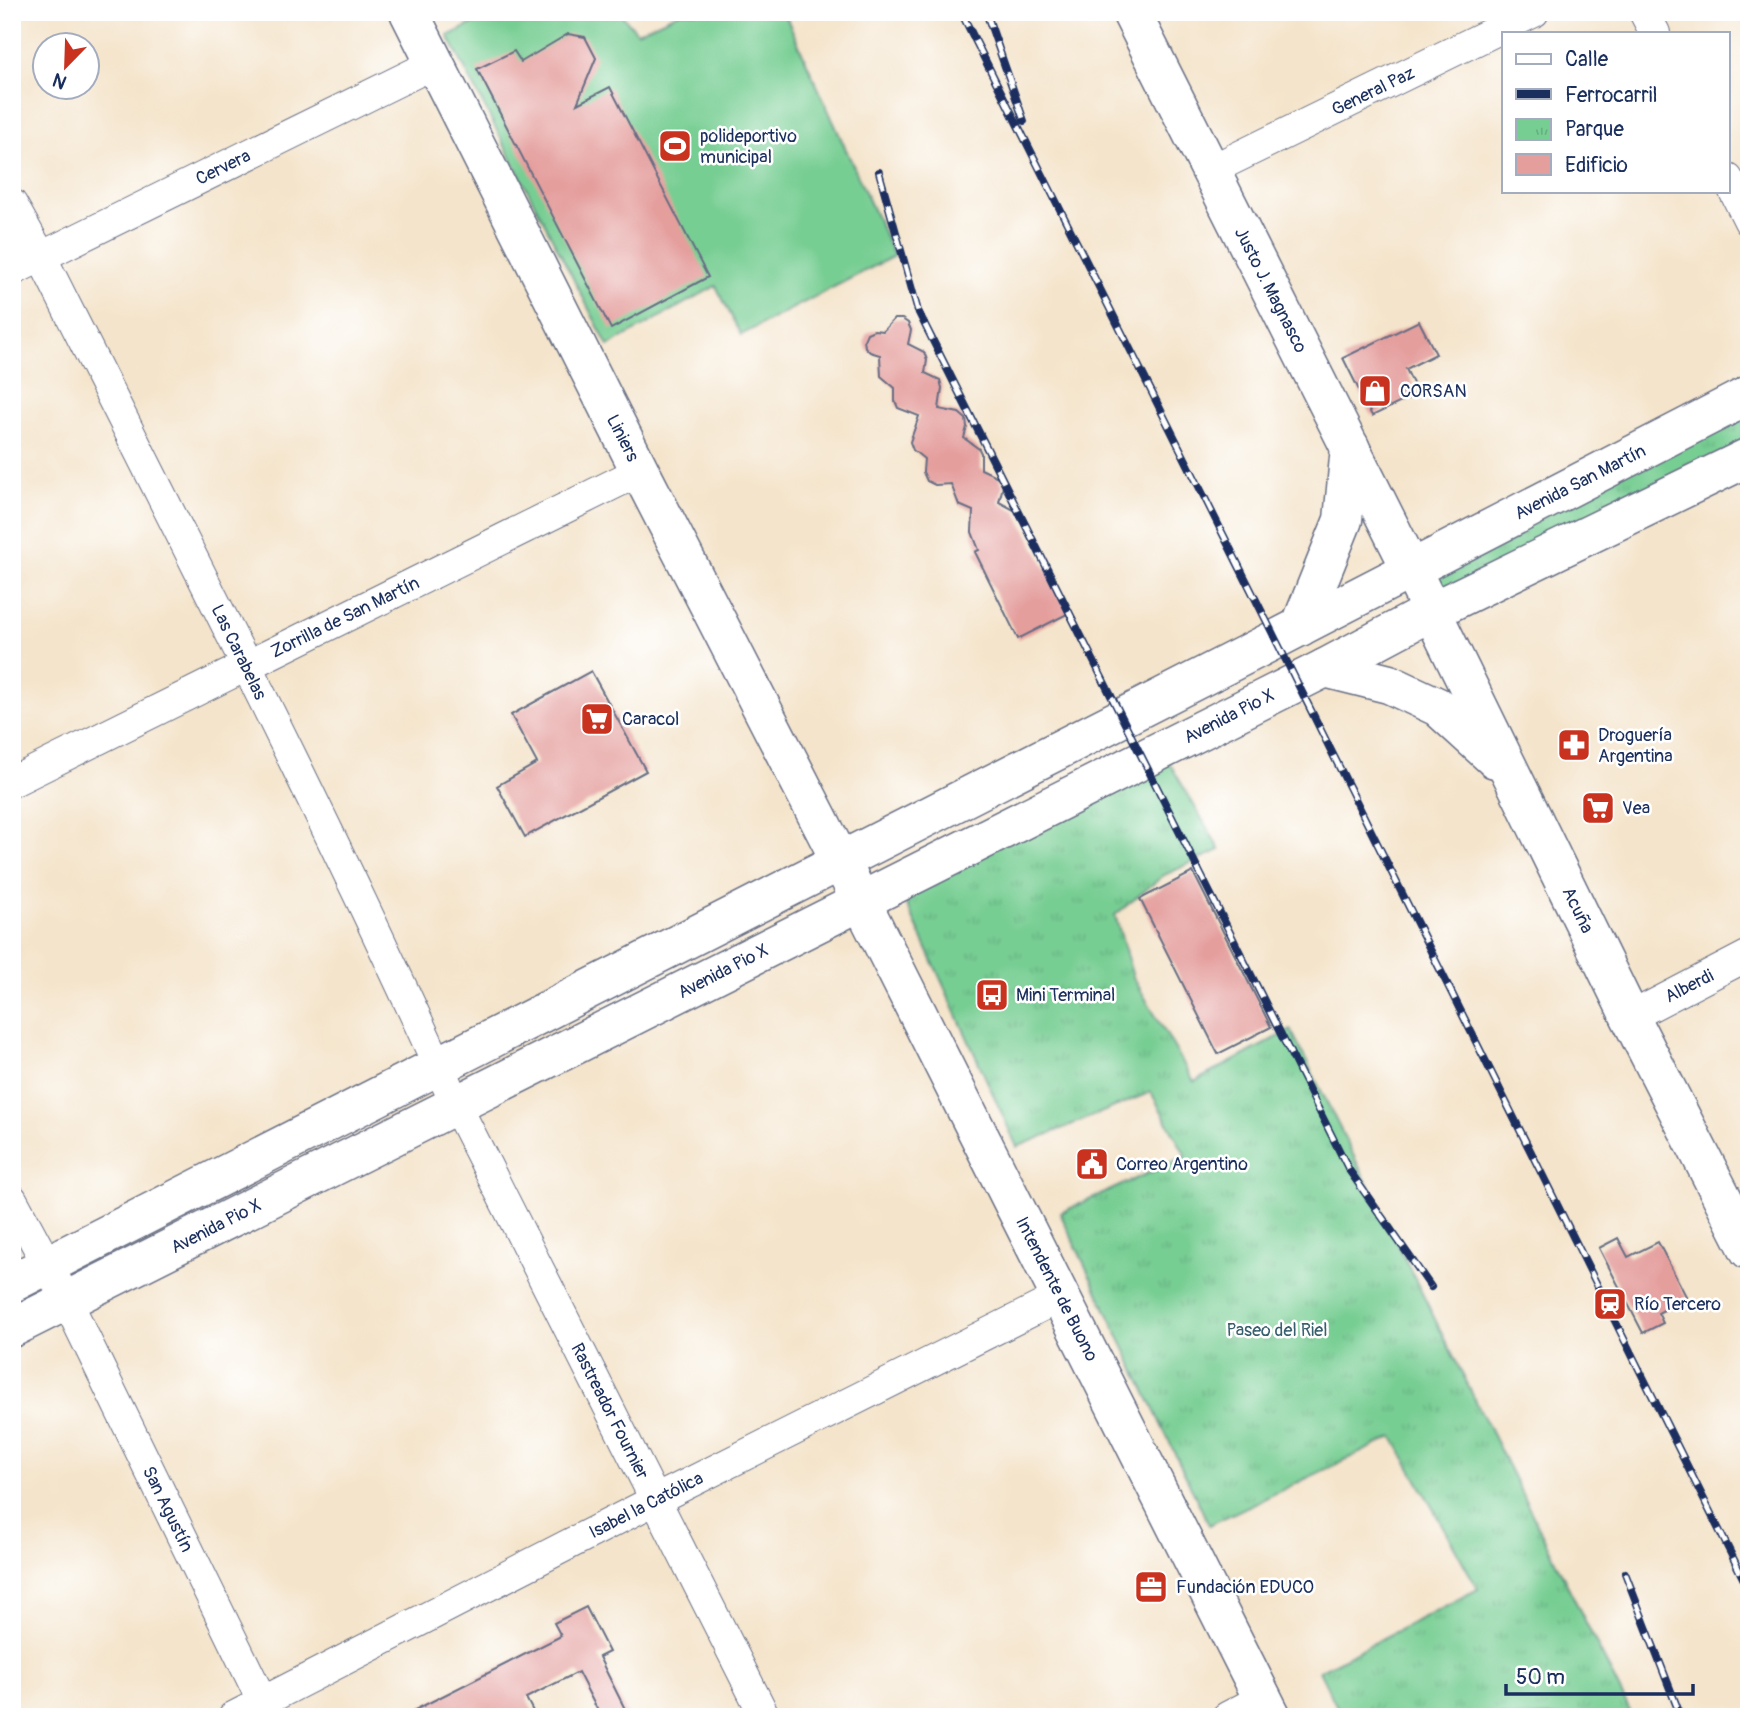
<svg xmlns="http://www.w3.org/2000/svg" width="1761" height="1729" viewBox="0 0 1761 1729" font-family="Pangolin,sans-serif">
<style>
.park{fill:url(#park-tufts);stroke:#497e78;stroke-width:2}
.garden{fill:#77ce93;stroke:#497e78;stroke-width:2}
.building{fill:#e49e9c}
.lines{fill:none;stroke-linecap:round;stroke-linejoin:round}
.minor-casing{stroke:#676e84;stroke-width:32}
.secondary-casing{stroke:#676e84;stroke-width:41}
.minor{stroke:#fff;stroke-width:30}
.secondary{stroke:#fff;stroke-width:38}
.rail-casing{stroke:#1b2f5e;stroke-width:8}
.rail{stroke:#fff;stroke-width:5;stroke-dasharray:16;stroke-linecap:butt}
.labels{text-anchor:middle;stroke-width:5;stroke-linejoin:round;paint-order:stroke}
.street-label{font-size:18px;fill:#1b2f5e;stroke:#fff}
.poi-label{font-size:18px;fill:#1b2f5e;stroke:#fff;text-anchor:start}
.park-label{font-size:18px;fill:#375f6e;stroke:#fff}
</style>
<defs>
<pattern id="park-tufts" width="24" height="20" patternUnits="userSpaceOnUse" patternTransform="scale(1.75)"><rect width="24" height="20" fill="#77ce93"/><path d="M3 7l-1-3M5 7V3M7 7l1-3M15 17l-1-3M17 17v-4M19 17l1-3" fill="none" stroke="#66b181"/></pattern>
</defs>
<rect width="100%" height="100%" fill="#fff"/>
<filter id="ink" filterUnits="userSpaceOnUse"><feTurbulence type="fractalNoise" baseFrequency=".0143" numOctaves="2"/><feDisplacementMap in="SourceGraphic" scale="14" xChannelSelector="R" yChannelSelector="G"/><feConvolveMatrix kernelMatrix="1 2 1 2 8 2 1 2 1" color-interpolation-filters="sRGB"/></filter>
<filter id="wash" filterUnits="userSpaceOnUse"><feTurbulence type="fractalNoise" baseFrequency=".00686" numOctaves="4" result="noise"/><feDisplacementMap in="SourceGraphic" scale="28" xChannelSelector="R" yChannelSelector="G"/><feGaussianBlur stdDeviation="1.57" result="paint"/><feColorMatrix in="noise" values="0 0 0 0 0 0 0 0 0 0 0 0 0 0 0 0 0 1.4 0 .05"/><feComposite in="paint" operator="in"/></filter>
<g filter="url(#wash)">
<rect width="100%" height="100%" fill="#f4e4cb"/>
<g class="park">
<polygon points="1749,395 1749,457 1432,611 1411,569"/>
<polygon points="1162,750 1220,850 1164,875 1115,915 1133,977 1194,1082 1291,1030 1633,1717 1342,1717 1319,1671 1478,1589 1393,1437 1209,1525 1060,1213 1186,1156 1151,1092 1017,1147 897,883"/>
</g>
<polygon class="garden" points="496,12 619,12 637,32 681,12 784,12 894,256 741,335 716,286 608,346 448,36"/>
<g id="blocks">
<g class="building">
<polygon points="568,34 585,37 596,58 577,104 610,87 708,277 611,329 477,69 514,51 521,62"/>
<polygon points="894,319 902,319 908,323 911,330 908,344 924,352 927,360 925,373 940,380 942,388 939,409 959,413 966,419 967,427 964,438 979,449 981,453 981,469 1000,478 1003,486 999,502 1016,511 1069,613 1018,639 975,552 979,550 972,532 973,511 959,505 951,484 935,485 927,481 923,472 924,459 913,450 910,442 919,416 898,408 895,401 895,388 881,376 880,355 870,352 865,347 864,340 867,333 874,330 883,331"/>
<polygon points="1419,321 1436,354 1406,369 1418,394 1372,416 1343,358"/>
<polygon points="591,671 646,771 525,837 497,786 537,763 511,715"/>
<polygon points="1193,872 1271,1027 1218,1054 1140,899"/>
<polygon points="1618,1238 1628,1257 1658,1242 1687,1298 1658,1313 1663,1323 1643,1333 1599,1248"/>
<polygon points="586,1607 609,1652 599,1657 629,1717 601,1717 578,1672 526,1698 536,1717 401,1717 561,1636 554,1623"/>
</g>
</g>
</g>
<g filter="url(#ink)">
<use href="#blocks" fill-opacity="0" stroke="#676e84" stroke-width="2"/>
<g class="lines">
<defs>
<g id="minor">
<polyline points="1644,12 1655,33"/>
<polyline points="1211,170 1534,12"/>
<polyline points="1728,179 1749,221"/>
<path d="M12,204L41,256C182,538 327,818 456,1105L765,1717"/>
<polyline points="12,271 435,63"/>
<polyline points="12,782 640,471"/>
<polyline points="1630,1017 1749,955"/>
<polyline points="12,1199 67,1301 270,1717"/>
<polyline points="233,1717 655,1500 1060,1297"/>
<polyline points="1227,1717 1263,1698"/>
</g>
<g id="secondary">
<polyline points="409,12 640,471 861,901 1272,1717"/>
<polyline points="1131,12 1411,569 1630,1017 1749,1250"/>
<polyline points="1300,627 1343,520 1350,447"/>
<polyline points="1325,668 1389,684 1438,707 1495,759"/>
<polyline points="12,1283 1253,651 1749,395"/>
<polyline points="12,1328 1325,668 1432,611 1749,457"/>
</g>
</defs>
<use href="#minor" class="minor-casing"/>
<use href="#secondary" class="secondary-casing"/>
<use href="#minor" class="minor"/>
<use href="#secondary" class="secondary"/>
<defs>
<g id="rail">
<polyline points="961,12 1262,612 1749,1590"/>
<polyline points="986,12 1024,121"/>
<polyline points="879,172 918,311 1349,1170 1431,1287"/>
<polyline points="1625,1573 1681,1717"/>
</g>
</defs>
<use href="#rail" class="rail-casing"/>
<use href="#rail" class="rail"/>
</g>
</g>
<defs>
<symbol id="stadium-square" viewBox="-11 -11 22 22"><rect x="-9" y="-9" width="18" height="18" rx="4" fill="#c8321e" stroke="#fff"/><path d="M0-5a6.5 5 0 1 0 0 10a6.5 5 0 1 0 0-10ZM-3.5-1.8h7v3.6h-7Z" fill="#fff"/></symbol>
<symbol id="shop-square" viewBox="-11 -11 22 22"><rect x="-9" y="-9" width="18" height="18" rx="4" fill="#c8321e" stroke="#fff"/><path d="M-5-2.5h2.3a2.7 3.5 0 0 1 5.4 0H5L5.5 6h-11ZM-1.5-2.5h3a1.5 2.3 0 0 0-3 0Z" fill="#fff"/></symbol>
<symbol id="supermarket-square" viewBox="-11 -11 22 22"><rect x="-9" y="-9" width="18" height="18" rx="4" fill="#c8321e" stroke="#fff"/><path d="M-6-5.5h2.5l.6 2H6L4.5 2H-2.5L-4.4-4H-6ZM-1.5 3.2a1.3 1.3 0 1 0 .1 0ZM3 3.2a1.3 1.3 0 1 0 .1 0Z" fill="#fff"/></symbol>
<symbol id="pharmacy-square" viewBox="-11 -11 22 22"><rect x="-9" y="-9" width="18" height="18" rx="4" fill="#c8321e" stroke="#fff"/><path d="M-2-6h4v4h4v4h-4v4h-4v-4h-4v-4h4Z" fill="#fff"/></symbol>
<symbol id="bus-square" viewBox="-11 -11 22 22"><rect x="-9" y="-9" width="18" height="18" rx="4" fill="#c8321e" stroke="#fff"/><path d="M-5-6H5V4H4V6H2V4H-2V6H-4V4H-5ZM-3.5-4V0h7V-4ZM-3.5 1.2v1.5H-2V1.2ZM2 1.2v1.5H3.5V1.2Z" fill="#fff"/></symbol>
<symbol id="civic-square" viewBox="-11 -11 22 22"><rect x="-9" y="-9" width="18" height="18" rx="4" fill="#c8321e" stroke="#fff"/><path d="M-.6-6.5H3V-4.5H.6V-3L4-1V1h2V6H-6V1h2V-1L-.6-3ZM-1.2 2.5V6h2.4V2.5Z" fill="#fff"/></symbol>
<symbol id="station-square" viewBox="-11 -11 22 22"><rect x="-9" y="-9" width="18" height="18" rx="4" fill="#c8321e" stroke="#fff"/><path d="M-3-6H3Q5-6 5-4V2Q5 4 3 4L4.5 6H3L1.5 4h-3L-3 6H-4.5L-3 4Q-5 4-5 2V-4Q-5-6-3-6ZM-3.5-4v3h7v-3ZM-3.5 1v1.5H-2V1ZM2 1v1.5H3.5V1Z" fill="#fff"/></symbol>
<symbol id="office-square" viewBox="-11 -11 22 22"><rect x="-9" y="-9" width="18" height="18" rx="4" fill="#c8321e" stroke="#fff"/><path d="M-6-3h4V-5.5h4V-3h4V5H-6ZM-1-4.5V-3h2v-1.5ZM-6 0V1H6V0Z" fill="#fff"/></symbol>
</defs>
<g fill-rule="evenodd">
<use href="#stadium-square" x="656" y="127" width="38" height="38"/>
<use href="#shop-square" x="1356" y="372" width="38" height="38"/>
<use href="#supermarket-square" x="578" y="700" width="38" height="38"/>
<use href="#pharmacy-square" x="1555" y="726" width="38" height="38"/>
<use href="#supermarket-square" x="1579" y="789" width="38" height="38"/>
<use href="#bus-square" x="973" y="976" width="38" height="38"/>
<use href="#civic-square" x="1073" y="1145" width="38" height="38"/>
<use href="#station-square" x="1591" y="1285" width="38" height="38"/>
<use href="#office-square" x="1132" y="1568" width="38" height="38"/>
</g>
<g class="labels">
<g class="street-label">
<text transform="translate(1373 91) rotate(-26)" y="6">General Paz</text>
<text transform="translate(223 167) rotate(-26)" y="6">Cervera</text>
<text transform="translate(1271 290) rotate(63)" y="6">Justo J. Magnasco</text>
<text transform="translate(623 438) rotate(63)" y="6">Liniers</text>
<text transform="translate(1580 482) rotate(-27)" y="6">Avenida San Martín</text>
<text transform="translate(345 617) rotate(-26)" y="6">Zorrilla de San Martín</text>
<text transform="translate(239 652) rotate(64)" y="6">Las Carabelas</text>
<text transform="translate(1229 716) rotate(-27)" y="6">Avenida Pio X</text>
<text transform="translate(1578 910) rotate(64)" y="6">Acuña</text>
<text transform="translate(723 971) rotate(-27)" y="6">Avenida Pio X</text>
<text transform="translate(1689 986) rotate(-27)" y="6">Alberdi</text>
<text transform="translate(216 1226) rotate(-27)" y="6">Avenida Pio X</text>
<text transform="translate(1057 1289) rotate(63)" y="6">Intendente de Buono</text>
<text transform="translate(610 1411) rotate(63)" y="6">Rastreador Fournier</text>
<text transform="translate(646 1505) rotate(-27)" y="6">Isabel la Católica</text>
<text transform="translate(168 1509) rotate(64)" y="6">San Agustín</text>
</g>
<g class="poi-label">
<text x="700" y="142">polideportivo<tspan x="700" dy="21">municipal</tspan></text>
<text x="1400" y="397">CORSAN</text>
<text x="622" y="725">Caracol</text>
<text x="1598" y="741">Droguería<tspan x="1598" dy="21">Argentina</tspan></text>
<text x="1622" y="814">Vea</text>
<text x="1016" y="1001">Mini Terminal</text>
<text x="1116" y="1170">Correo Argentino</text>
<text x="1634" y="1310">Río Tercero</text>
<text x="1176" y="1593">Fundación EDUCO</text>
</g>
<g class="park-label">
<text x="1277" y="1336">Paseo del Riel</text>
</g>
</g>
<rect width="1761" height="1729" fill="none" stroke="#fff" stroke-width="42"/>
<rect x="1502" y="32" width="228" height="161" fill="#ffffff" stroke="#a4acbf" stroke-width="2"/>
<rect x="1516" y="54" width="35" height="10" fill="#ffffff" stroke="#a4acbf" stroke-width="2"/>
<text x="1565" y="66" font-size="21" fill="#1b2f5e">Calle</text>
<rect x="1516" y="89" width="35" height="10" fill="#1b2f5e" stroke="#a4acbf" stroke-width="2"/>
<text x="1565" y="102" font-size="21" fill="#1b2f5e">Ferrocarril</text>
<rect x="1516" y="119" width="35" height="21" fill="url(#park-tufts)" stroke="#a4acbf" stroke-width="2"/>
<text x="1565" y="136" font-size="21" fill="#1b2f5e">Parque</text>
<rect x="1516" y="154" width="35" height="21" fill="#e49e9c" stroke="#a4acbf" stroke-width="2"/>
<text x="1565" y="172" font-size="21" fill="#1b2f5e">Edificio</text>
<g transform="translate(66 66) rotate(203)"><circle r="33" fill="#ffffff" stroke="#a4acbf" stroke-width="2"/>
<path d="M0-5L12 26L0 18L-12 26Z" fill="#c8321e"/>
<text y="-10" font-size="19" font-weight="bold" text-anchor="middle" fill="#1b2f5e">N</text>
</g>
<path d="M1506 1684v10h187v-10" fill="none" stroke="#1b2f5e" stroke-width="3.5"/>
<text x="1516" y="1684" font-size="21" fill="#1b2f5e" stroke="#ffffff" stroke-width="5" paint-order="stroke">50 m</text>
</svg>
